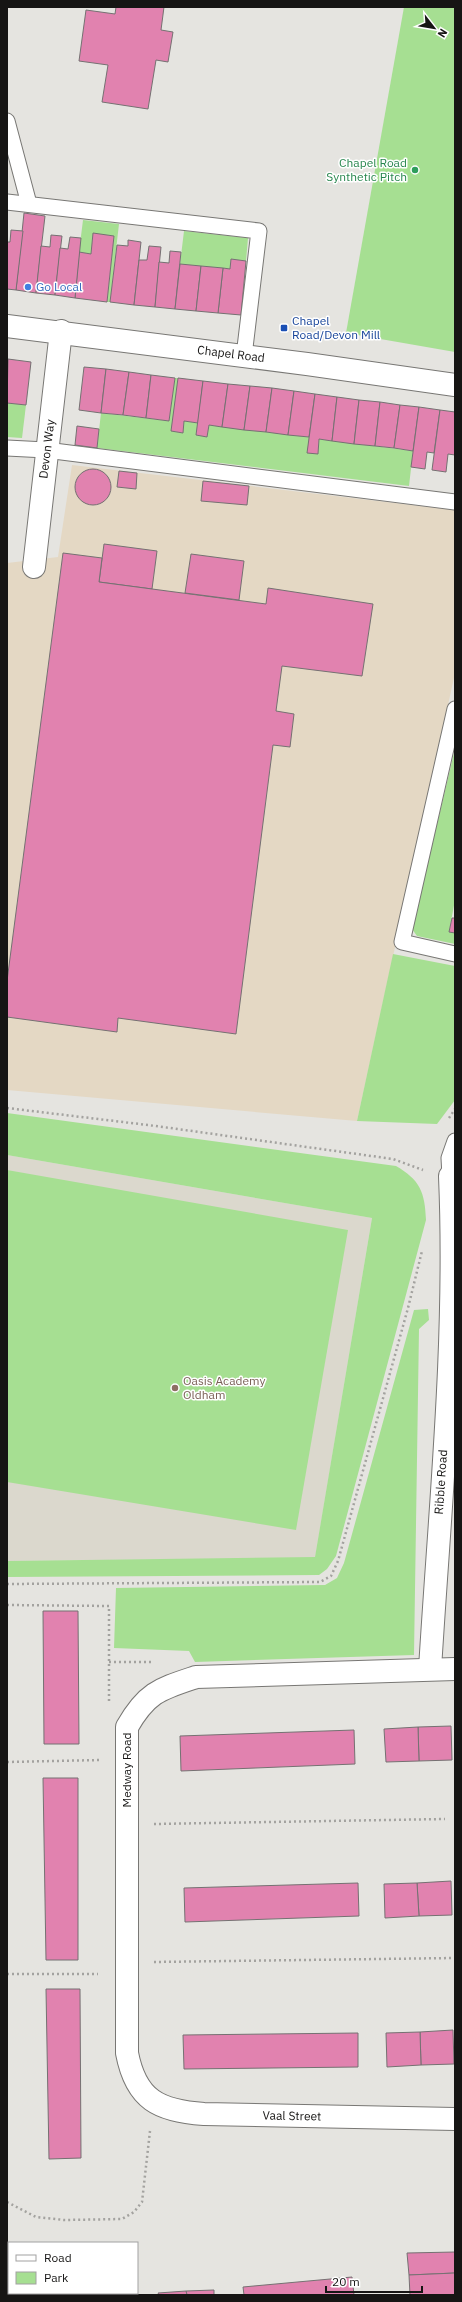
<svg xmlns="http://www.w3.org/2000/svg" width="462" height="2302" viewBox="0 0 462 2302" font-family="'IBM Plex Sans',sans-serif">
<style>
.built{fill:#dbd8cd}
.industrial{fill:#e4d8c4}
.green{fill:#a6df92}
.building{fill:#e182af;stroke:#757172}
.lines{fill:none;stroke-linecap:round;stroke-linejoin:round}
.service-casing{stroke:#787774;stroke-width:17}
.minor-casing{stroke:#787774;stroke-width:24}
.tertiary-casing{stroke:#787774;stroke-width:24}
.path{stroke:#a3a29f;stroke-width:2.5;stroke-dasharray:2 3;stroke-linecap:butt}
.service{stroke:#fff;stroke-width:15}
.minor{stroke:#fff;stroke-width:22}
.tertiary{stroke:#fff;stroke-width:22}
.leisure-dot{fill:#2e9e5b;stroke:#fff;stroke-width:1.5}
.shop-dot{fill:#3f7fe0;stroke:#fff;stroke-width:1.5}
.transit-dot{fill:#1a4fb4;stroke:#fff;stroke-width:1.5}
.education-dot{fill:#8d6e63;stroke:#fff;stroke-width:1.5}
.labels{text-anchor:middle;stroke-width:3;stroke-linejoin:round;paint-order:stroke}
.leisure-label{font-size:12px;fill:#27864d;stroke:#fff;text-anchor:end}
.shop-label{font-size:12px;fill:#366cbe;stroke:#fff;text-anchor:start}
.transit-label{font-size:12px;fill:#164399;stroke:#fff;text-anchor:start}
.street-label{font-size:12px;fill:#161514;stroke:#fff}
.education-label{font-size:12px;fill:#785e54;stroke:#fff;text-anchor:start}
</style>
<rect width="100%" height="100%" fill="#e5e4e0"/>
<polygon class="built" points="7,1155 372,1218 315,1558 7,1561"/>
<polygon class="industrial" points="72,465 455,510 455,673 357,1121 7,1090 7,563 58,557"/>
<g class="green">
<polygon points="404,7 455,7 455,352 346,333"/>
<polygon points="83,220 119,224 110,302 107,302 114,236 93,234 91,254 79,252"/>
<polygon points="184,231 248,238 246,261 231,259 230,269 180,264"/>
<polygon points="175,378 178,378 172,431 183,433 184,421 198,423 196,435 207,437 209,425 309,437 318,454 319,439 413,451 409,486 97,448 101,413 169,421"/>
<polygon points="7,403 26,405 22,438 7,437"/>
<polygon points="455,749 455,900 449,932 455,933 455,944 417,936 412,929"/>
<polygon points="393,954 455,966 455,1100 437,1124 357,1121"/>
<path d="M7,1113L396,1166C420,1180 425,1192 426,1220L336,1556L327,1569L319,1575L7,1577V1561L315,1557L372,1218L7,1155Z"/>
<polygon points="7,1170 348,1230 296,1530 7,1482"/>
<polygon points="428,1309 429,1320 419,1329 414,1655 195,1662 189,1651 114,1648 116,1588 325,1585 337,1578 344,1563 414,1310"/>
</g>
<g class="building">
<polygon points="116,7 164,7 161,30 173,32 168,62 156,60 148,109 102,102 108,65 79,61 86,10 115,14"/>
<polygon points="24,213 45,216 36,293 16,290"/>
<polygon points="11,230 23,231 16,290 7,289 7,242 10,242"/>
<polygon points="93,233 114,236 107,302 75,298 79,252 91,254"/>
<polygon points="51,235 62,236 55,295 36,293 41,246 50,247"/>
<polygon points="70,237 81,238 75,298 55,295 60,248 68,249"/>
<polygon points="128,240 141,242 134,305 110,302 117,245 128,246"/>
<polygon points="149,246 161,247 155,307 134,305 139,260 147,260"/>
<polygon points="170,251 181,252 175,309 155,307 159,262 169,263"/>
<polygon points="231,259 246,261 241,315 218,313 223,268 230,269"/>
<polygon points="180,264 201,266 196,311 175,309"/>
<polygon points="201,266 223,268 218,313 196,311"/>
<polygon points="8,359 31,362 26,405 7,403"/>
<polygon points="84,367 106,369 101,413 79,410"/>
<polygon points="106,369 129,372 123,415 101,413"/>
<polygon points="129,372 151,375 146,418 123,415"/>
<polygon points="151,375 175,378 169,421 146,418"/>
<polygon points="178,378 203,381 198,423 184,421 183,433 171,431"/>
<polygon points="203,381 228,384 222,427 209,425 207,437 196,435"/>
<polygon points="228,384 250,386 244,430 222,427"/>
<polygon points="250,386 272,388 266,432 244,430"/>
<polygon points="272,388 294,391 288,435 266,432"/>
<polygon points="294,391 315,394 309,437 288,435"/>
<polygon points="315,394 337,397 332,441 319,439 318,454 307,453"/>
<polygon points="337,397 359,400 354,444 332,441"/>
<polygon points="359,400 380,402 375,446 354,444"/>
<polygon points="380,402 400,405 394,448 375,446"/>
<polygon points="400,405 419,407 413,451 394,448"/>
<polygon points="419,407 440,410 434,453 427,452 425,469 411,467"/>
<polygon points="440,410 455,412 455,455 448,454 446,472 432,470"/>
<polygon points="77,426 99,429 97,448 75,445"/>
<circle cx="93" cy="487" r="18"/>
<polygon points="119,471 137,473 136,489 117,487"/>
<polygon points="203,481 249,486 247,505 201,501"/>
<polygon points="104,544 157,551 152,589 99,582"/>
<polygon points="63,553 102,558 99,582 266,604 268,588 373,604 362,676 282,666 276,711 294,714 290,747 273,745 236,1034 118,1018 117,1032 7,1017 7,981"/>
<polygon points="191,554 244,561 239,600 185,593"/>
<polygon points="452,918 455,918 455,933 449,932"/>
<polygon points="43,1611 78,1611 79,1744 44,1744"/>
<polygon points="451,1726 452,1760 419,1761 418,1727"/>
<polygon points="418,1727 419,1761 386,1762 384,1729"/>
<polygon points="354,1730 355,1764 181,1771 180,1736"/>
<polygon points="43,1778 78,1778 78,1960 46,1960"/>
<polygon points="451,1881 452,1915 419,1916 417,1883"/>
<polygon points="358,1883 359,1916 185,1922 184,1888"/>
<polygon points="417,1883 419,1916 385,1918 384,1884"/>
<polygon points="46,1989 80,1989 81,2158 49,2159"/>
<polygon points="453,2030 454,2064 421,2065 420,2032"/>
<polygon points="420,2032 421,2065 387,2067 386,2033"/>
<polygon points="358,2033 358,2067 184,2069 183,2035"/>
<polygon points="455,2252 455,2273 409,2275 407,2253"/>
<polygon points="455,2273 455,2295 410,2295 409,2275"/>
<polygon points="352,2277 354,2295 244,2295 243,2287"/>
<polygon points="214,2290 214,2295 187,2295 186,2291"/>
<polygon points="186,2291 187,2295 159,2295 158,2293"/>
</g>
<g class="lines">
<defs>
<g id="service">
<polyline points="7,121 29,204"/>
<polyline points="7,202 259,231 244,356"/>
<polyline points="7,448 46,450 455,502"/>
<polyline points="455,709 402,942 455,954"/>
<polyline points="450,1176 449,1158 455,1141"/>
</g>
<g id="minor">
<polyline points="34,567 61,331"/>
<path d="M430,1669C440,1505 457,1340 450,1176"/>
<path d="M455,1669L196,1677C160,1689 147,1692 127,1727V2053C136,2100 159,2111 204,2114L455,2119"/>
</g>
<polyline id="tertiary" points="7,326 307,364 455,385"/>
</defs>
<use href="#service" class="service-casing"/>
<use href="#minor" class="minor-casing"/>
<use href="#tertiary" class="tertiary-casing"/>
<g class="path">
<polyline points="7,1108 156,1126 393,1159 423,1170"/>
<polyline points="449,1118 455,1109"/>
<polyline points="7,1584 320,1582 331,1576 338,1561 408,1308 422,1251"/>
<polyline points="7,1605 109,1606 109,1701"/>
<polyline points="109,1662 151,1662"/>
<polyline points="7,1762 100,1760"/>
<polyline points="154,1824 445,1819"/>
<polyline points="154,1962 454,1958"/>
<polyline points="7,1974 98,1974"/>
<polyline points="7,2202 36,2217 64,2220 122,2219 134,2212 142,2202 150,2131"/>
</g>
<use href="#service" class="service"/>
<use href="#minor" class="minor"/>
<use href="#tertiary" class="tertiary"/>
</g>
<circle class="leisure-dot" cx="415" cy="170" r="4"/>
<circle class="shop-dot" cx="28" cy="287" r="4"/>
<rect class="transit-dot" x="280" y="324" width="8" height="8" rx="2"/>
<circle class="education-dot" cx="175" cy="1388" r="4"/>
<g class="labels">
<g class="leisure-label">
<text x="407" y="167">Chapel Road<tspan x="407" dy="14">Synthetic Pitch</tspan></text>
</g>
<g class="shop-label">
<text x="36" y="291">Go Local</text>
</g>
<g class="transit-label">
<text x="292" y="325">Chapel<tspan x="292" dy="14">Road/Devon Mill</tspan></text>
</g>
<g class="street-label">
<text transform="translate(231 354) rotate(7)" y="4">Chapel Road</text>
<text transform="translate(47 449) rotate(-83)" y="4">Devon Way</text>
<text transform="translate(441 1482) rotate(-86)" y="4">Ribble Road</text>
<text transform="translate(127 1770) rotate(-90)" y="4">Medway Road</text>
<text transform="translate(292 2116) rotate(1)" y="4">Vaal Street</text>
</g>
<g class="education-label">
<text x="183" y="1385">Oasis Academy<tspan x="183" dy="14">Oldham</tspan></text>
</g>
</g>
<rect width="462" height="2302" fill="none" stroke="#161514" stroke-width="16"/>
<rect x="8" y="2242" width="130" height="52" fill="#ffffff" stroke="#a2a1a1"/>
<rect x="16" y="2255" width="20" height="6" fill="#ffffff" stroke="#a2a1a1"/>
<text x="44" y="2262" font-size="12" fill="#161514">Road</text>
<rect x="16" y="2272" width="20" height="12" fill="#a6df92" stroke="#a2a1a1"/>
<text x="44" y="2282" font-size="12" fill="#161514">Park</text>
<g transform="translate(434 28) rotate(121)" stroke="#ffffff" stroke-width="3" paint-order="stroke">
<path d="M0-3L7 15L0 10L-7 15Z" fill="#161514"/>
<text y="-6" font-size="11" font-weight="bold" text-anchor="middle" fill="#161514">N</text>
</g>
<path d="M326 2286v6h96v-6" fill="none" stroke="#161514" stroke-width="2"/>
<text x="332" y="2286" font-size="12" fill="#161514" stroke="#ffffff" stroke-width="3" paint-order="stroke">20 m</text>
</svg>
